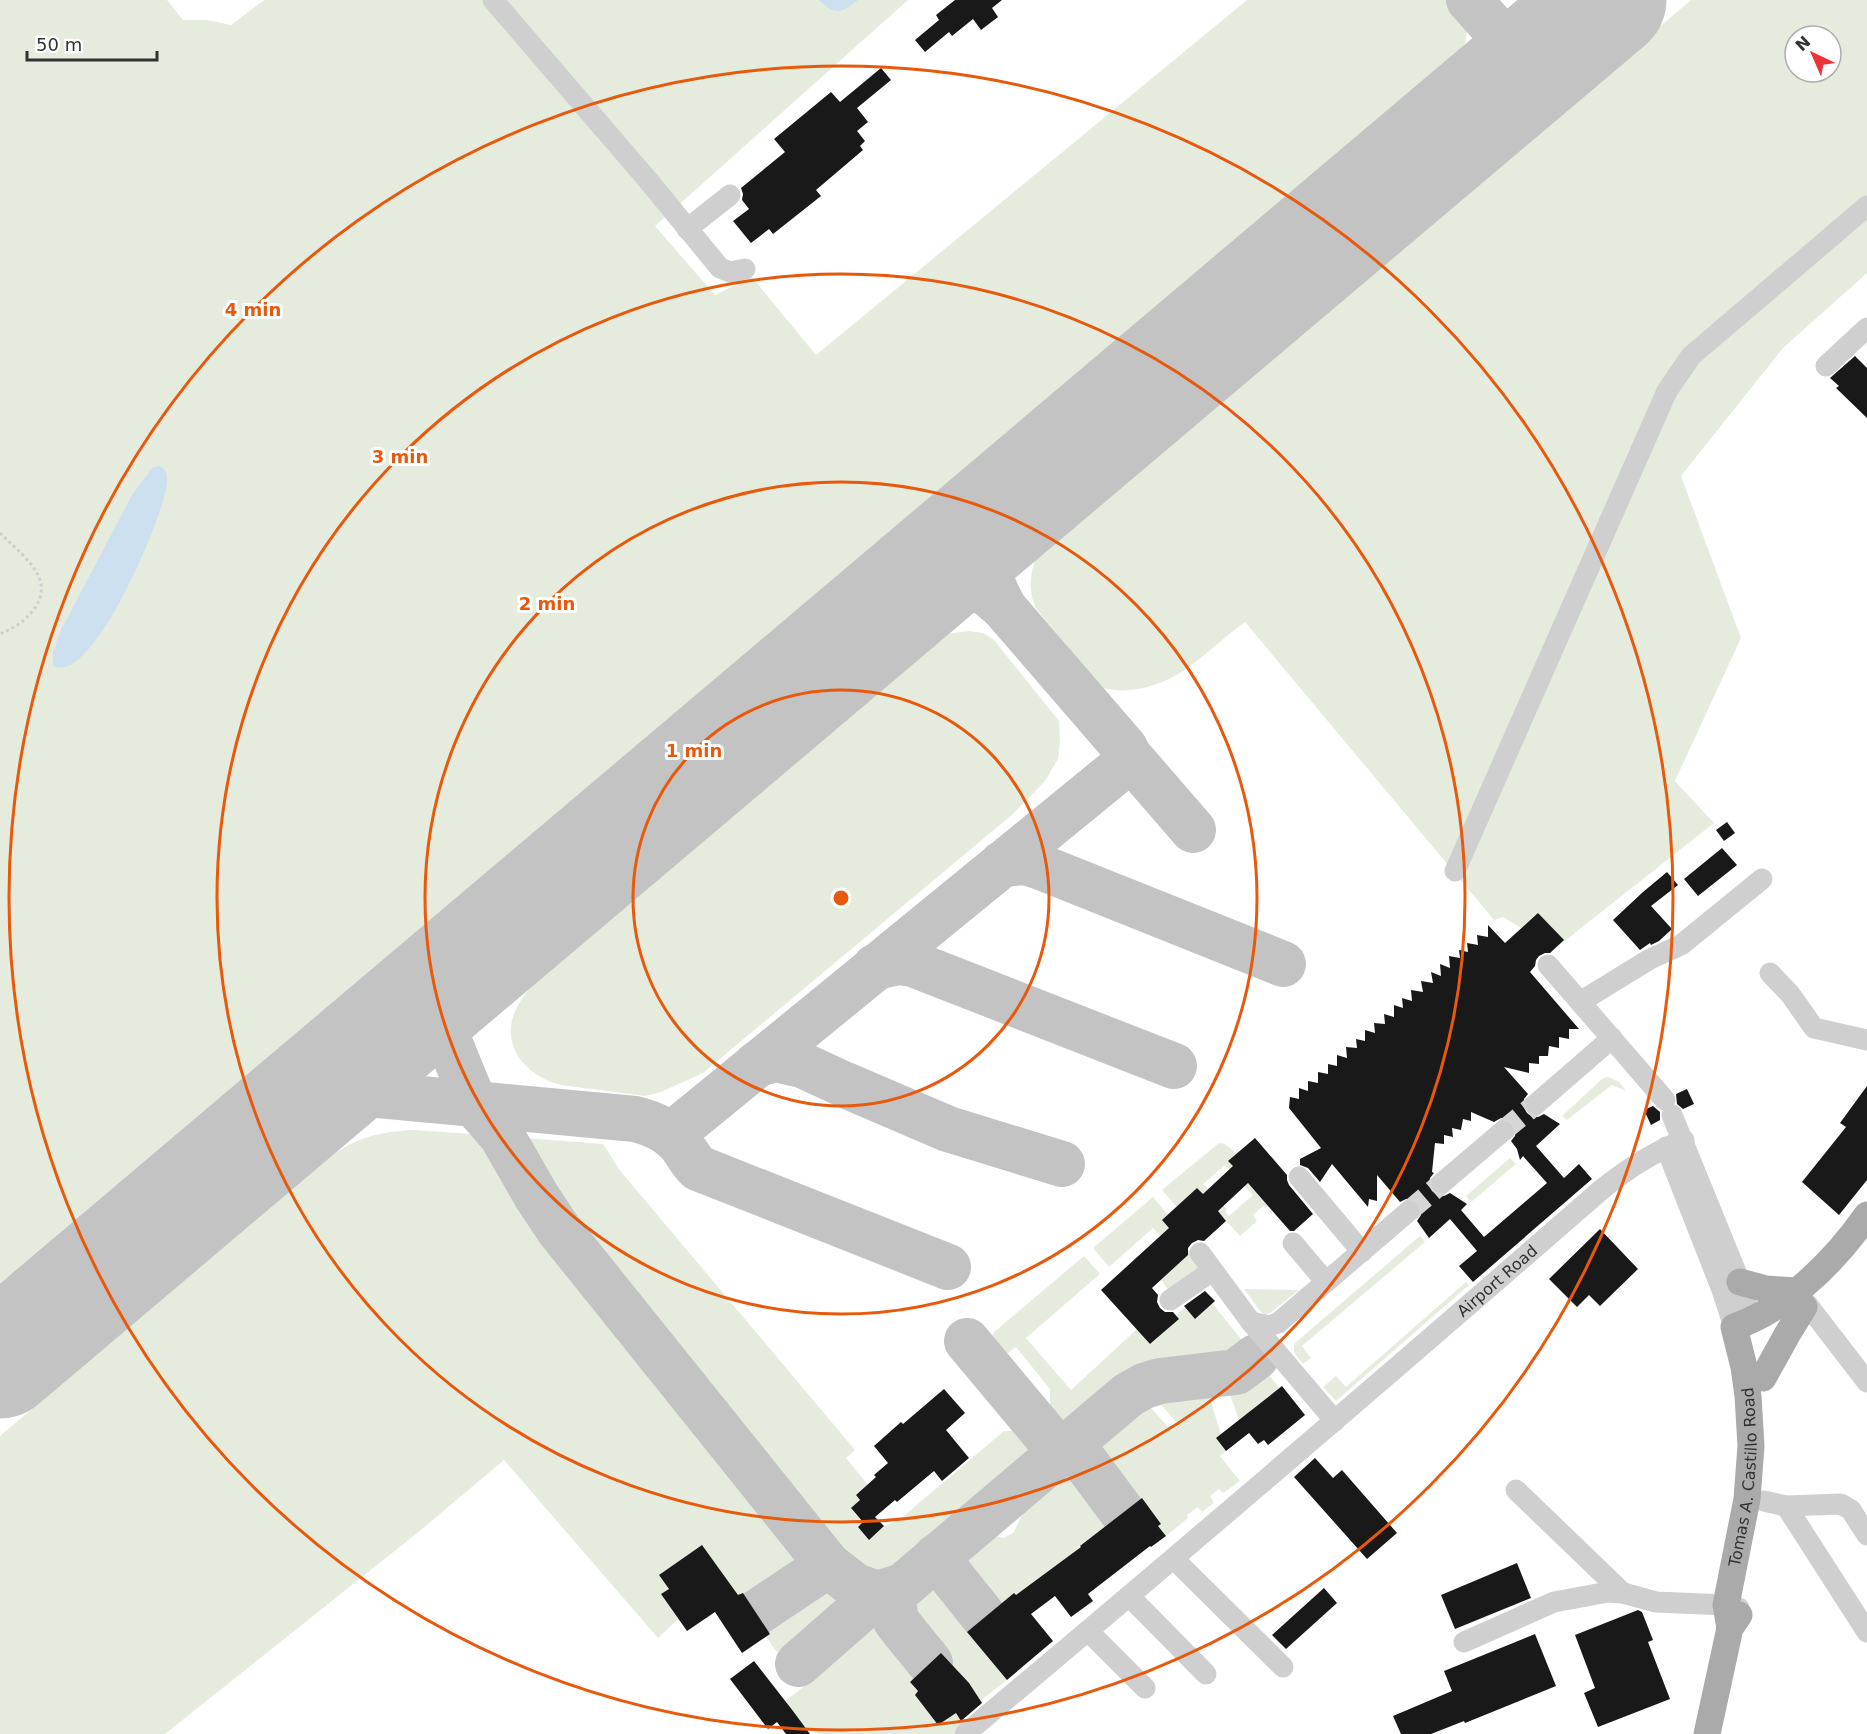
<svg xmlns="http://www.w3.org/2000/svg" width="1867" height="1734" viewBox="0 0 1867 1734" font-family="'DejaVu Sans',sans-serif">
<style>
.green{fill:#e5ecde;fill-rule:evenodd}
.water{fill:#cde0ef}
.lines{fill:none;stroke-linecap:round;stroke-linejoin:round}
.taxiway{stroke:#c3c3c3;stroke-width:46}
.runway{stroke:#c3c3c3;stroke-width:117}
.building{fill:#191919;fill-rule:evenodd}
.minor-tunnel{stroke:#d6d6d6;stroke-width:21;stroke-dasharray:21 10;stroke-linecap:butt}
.path{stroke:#cfcfcf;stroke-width:3;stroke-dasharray:3 3;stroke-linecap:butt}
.minor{stroke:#cfcfcf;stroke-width:21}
.major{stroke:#aaa;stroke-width:27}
.ring{fill:none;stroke:#e8590c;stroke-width:3}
.labels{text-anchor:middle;stroke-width:6;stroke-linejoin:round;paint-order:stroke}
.street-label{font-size:16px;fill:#323232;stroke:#fff}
.centre{fill:#e8590c;stroke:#fff;stroke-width:3}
.ring-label{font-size:18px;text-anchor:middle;font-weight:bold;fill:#e8590c;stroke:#fff;stroke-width:6;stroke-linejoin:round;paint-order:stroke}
</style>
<rect width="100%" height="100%" fill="#fff"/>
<g class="green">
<path d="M0,0H167L183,20H207L231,25L264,0H908L655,226L715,295L752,277L816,355L1247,0H1450C1465,16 1471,24 1464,46L0,1283Z"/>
<path d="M1691,0H1867V273L1783,348L1681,476L1741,638L1675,781L1714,823L1552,951L1563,940L1538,913L1521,928L1503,917L1494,920L1245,622C1224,637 1204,657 1183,671C1161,686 1126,696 1100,687L1035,607C1028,589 1030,575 1036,556ZM1795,36H1831V72H1795Z"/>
<path d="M969,631L983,633L994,640L1059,721L1060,742L1058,759L1045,781L1013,814L703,1073L661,1092L645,1096L561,1085C525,1076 498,1044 517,1007C521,999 528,991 533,983L944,634Z"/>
<polygon points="1609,1077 1619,1082 1626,1091 1612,1085 1567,1120 1562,1116 1603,1078"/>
<path d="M413,1130L473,1134L493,1147L508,1163L542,1219L558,1240L804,1547L806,1556L801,1568L750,1604L738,1595L702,1545L659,1575L669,1589L662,1594L678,1619L658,1638L504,1460L416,1534L165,1734H0V1436L328,1158C360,1136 375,1133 413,1130Z"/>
<path d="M524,1138L591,1143C592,1143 602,1144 603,1144C604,1145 616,1164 618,1168L855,1450L846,1458L868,1485L856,1495L860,1500L851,1509L863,1522L858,1527L869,1539L884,1526L899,1520L1004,1431H1033C1041,1441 1045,1447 1037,1459L897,1577C874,1584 859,1576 842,1561L571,1232L544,1194L519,1147L520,1141Z"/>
<path d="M1219,1143C1227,1143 1231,1149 1236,1154L1229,1162L1268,1206L1266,1208L1263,1206L1253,1215L1257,1221L1240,1236L1197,1188L1177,1207L1162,1190ZM1225,1165L1253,1195L1229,1216L1225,1211L1227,1209L1203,1184Z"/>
<polygon points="1510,1158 1516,1164 1471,1202 1466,1196"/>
<polygon points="1153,1197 1168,1215 1162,1220 1191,1253 1200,1266 1172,1294 1161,1280 1182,1260 1153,1228 1109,1267 1093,1248"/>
<path d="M1420,1236L1425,1242L1302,1346L1311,1358L1303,1364C1298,1357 1291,1352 1295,1343Z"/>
<path d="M1084,1256L1100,1274L1026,1338L1071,1390L1137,1329L1151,1344L1179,1319L1176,1315L1185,1307L1196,1318L1212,1303L1250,1350L1233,1365L1155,1371L1136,1378L1117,1390L1072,1429C1057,1436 1051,1426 1041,1416L1050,1408V1389L1016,1347L996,1362L987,1350L988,1342L994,1332Z"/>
<polygon points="1466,1282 1469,1285 1336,1401 1323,1387 1336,1376 1346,1387"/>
<polygon points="1244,1289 1299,1290 1270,1313 1265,1315 1260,1311"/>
<polygon points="1261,1364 1279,1388 1239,1420 1227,1386 1229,1382 1240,1380"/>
<polygon points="1196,1384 1202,1387 1208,1392 1226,1451 1220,1456 1240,1481 1223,1493 1219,1489 1210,1496 1214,1503 1202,1512 1198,1507 1187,1515 1188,1518 1166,1536 1158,1526 1161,1524 1142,1498 1127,1510 1095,1467 1093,1461 1092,1453 1094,1444 1100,1434 1135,1404 1143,1403 1150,1407 1172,1431 1179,1425 1157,1400 1157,1391 1169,1387"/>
<polygon points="1071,1464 1079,1466 1087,1473 1119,1516 1080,1546 1024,1605 1014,1593 990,1613 955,1569 956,1558 979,1539 990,1535 1004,1538 1014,1532 1034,1489 1063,1465"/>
<path d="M937,1576L943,1579L978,1622L967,1632L1007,1680L980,1701L969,1684L942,1653L936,1658C918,1638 885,1616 914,1591C921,1584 927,1577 937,1576Z"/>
<path d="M818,1582C835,1585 847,1597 864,1599L794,1659L784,1647L777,1652L766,1637L770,1634L760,1619L806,1588Z"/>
<polygon points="877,1605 884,1606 887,1612 889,1623 926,1667 910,1682 918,1691 915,1695 938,1725 956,1713 963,1725 953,1734 819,1734 797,1725 785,1701 811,1681 802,1669"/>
</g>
<g class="water">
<path d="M819,0H858C840,14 836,16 819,0Z"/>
<path d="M159,466C166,469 167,473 167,481C167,511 90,691 53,665V653L59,634L132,495L153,467Z"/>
</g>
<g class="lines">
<g class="taxiway">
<polyline points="1469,0 1529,67"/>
<path d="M1004,608C980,563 980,549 1009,506"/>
<polyline points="1129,756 1193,830"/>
<polyline points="1002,864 1025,862 1038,866 1283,964"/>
<polyline points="875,967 899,962 913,964 1174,1066"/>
<polyline points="453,976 445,999 445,1020 448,1039 475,1105 502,1136 537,1197 559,1230 828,1565 855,1586 878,1594 903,1586 1128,1395 1144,1386 1160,1381 1236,1372 1256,1357"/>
<polyline points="757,1064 776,1059 802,1065 843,1084 948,1129 1062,1164"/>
<path d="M314,1095L357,1093L635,1119C654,1124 668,1130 681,1145C687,1153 691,1161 698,1168L948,1267"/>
<path d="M671,1135L1130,760L1125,748L1004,608C973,579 957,575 915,586"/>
<polyline points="967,1341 1060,1452"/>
<polyline points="1071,1443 1123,1513"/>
<polyline points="936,1557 984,1617"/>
<polyline points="891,1590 896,1621 930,1663"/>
<polyline points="756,1613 828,1565"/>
<polyline points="798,1664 878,1594"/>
</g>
<polyline class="runway" points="0,1360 1608,0"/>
</g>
<g class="building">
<polygon points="955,0 1002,0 992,8 998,17 981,30 973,19 952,36 949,32 925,52 915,40 939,20 936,15"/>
<polygon points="881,68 891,80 857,108 868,122 857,131 865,141 860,146 863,150 816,190 821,196 773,234 769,229 751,243 733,221 749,209 742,200 743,194 741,188 785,152 774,139 831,92 840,102"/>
<polygon points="1855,356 1867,368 1867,418 1836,388 1839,386 1830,378"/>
<polygon points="1727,822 1735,833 1724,841 1716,830"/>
<polygon points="1722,848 1737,865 1698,896 1684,879"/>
<polygon points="1667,872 1678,885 1651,906 1672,929 1659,941 1651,945 1650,943 1640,950 1613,920 1643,892"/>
<path d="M1538,913L1564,940L1550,953H1545L1539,956L1536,960L1535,966L1530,972L1579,1029H1569V1039L1559,1037V1048L1549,1046L1548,1056H1539V1064L1529,1063V1073L1504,1067L1528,1094L1524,1099L1523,1106L1527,1113L1531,1116L1538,1117L1544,1114L1560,1124L1536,1146L1564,1178L1579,1164L1592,1179L1473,1282L1459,1266L1477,1251L1450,1219L1429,1238L1417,1221L1421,1215V1208L1419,1203L1413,1199H1406L1400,1202L1377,1175V1201L1369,1199L1368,1207L1332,1164L1320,1182L1308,1168L1300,1165V1159L1321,1148L1289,1108L1290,1097L1299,1099V1088L1308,1091V1081L1318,1083V1072L1328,1074V1064L1337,1066V1055L1347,1058L1346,1047L1357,1048L1356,1039L1365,1041V1030L1375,1033L1374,1023L1385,1024L1384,1014L1394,1017V1005L1403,1008L1402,998L1412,1001L1411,990L1423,992L1421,981L1433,983L1431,972L1441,976L1440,964L1450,968L1449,956L1460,958L1459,950L1468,952L1467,943L1478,945L1477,935L1488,937V925L1505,943ZM1471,1112L1494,1122L1501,1118L1507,1119L1512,1122L1516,1129L1515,1136L1511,1141L1517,1149L1520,1160L1523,1156L1547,1183L1484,1237L1461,1210L1467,1204L1450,1193L1444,1196L1437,1195L1432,1191L1429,1185L1430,1178L1434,1173L1432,1172L1435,1143L1444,1144V1135L1453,1137L1452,1128L1461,1130L1463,1119L1471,1121Z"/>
<polygon points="1867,1086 1867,1180 1839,1215 1802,1182 1846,1127 1840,1123"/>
<polygon points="1687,1089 1694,1104 1683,1109 1677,1104 1676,1094"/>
<polygon points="1653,1106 1660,1112 1660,1120 1651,1125 1644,1110"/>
<polygon points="1255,1138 1287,1175 1287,1180 1289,1185 1313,1214 1294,1231 1290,1231 1248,1183 1218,1211 1226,1221 1204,1241 1198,1240 1192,1243 1188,1248 1188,1255 1152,1288 1158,1295 1157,1302 1160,1308 1165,1312 1173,1312 1179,1319 1150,1344 1101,1290 1169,1228 1162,1220 1197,1188 1203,1194 1233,1166 1228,1161"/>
<polygon points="1600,1229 1638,1269 1600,1306 1589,1295 1577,1307 1549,1279"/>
<polygon points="1205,1291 1215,1301 1195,1319 1184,1306"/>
<polygon points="1282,1386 1305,1415 1268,1445 1264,1440 1258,1444 1249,1433 1226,1451 1216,1438"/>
<polygon points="944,1389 965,1413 946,1430 969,1458 942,1481 934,1471 897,1502 895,1500 875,1517 884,1526 869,1540 858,1527 863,1522 851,1508 860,1500 856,1495 876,1477 874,1475 888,1463 874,1446 901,1422 903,1424"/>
<polygon points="1315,1458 1333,1478 1342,1470 1397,1533 1367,1559 1294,1477"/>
<polygon points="1142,1498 1161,1524 1158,1526 1166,1536 1151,1547 1150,1546 1088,1594 1093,1601 1071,1617 1055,1596 1031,1614 1053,1641 1007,1680 967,1632 1014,1593 1016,1595 1081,1547 1080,1546"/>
<polygon points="702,1545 738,1595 743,1593 770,1634 742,1653 715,1612 687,1631 661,1594 669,1589 659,1575"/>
<polygon points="1517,1563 1531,1598 1455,1629 1441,1595"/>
<polygon points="1324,1588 1337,1603 1286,1649 1272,1635"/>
<polygon points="1638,1610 1642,1612 1653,1640 1648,1642 1670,1699 1598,1727 1584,1693 1595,1688 1575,1635"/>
<polygon points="1535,1634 1556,1686 1465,1723 1464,1721 1431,1734 1401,1734 1393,1716 1452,1691 1444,1671"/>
<polygon points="941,1653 969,1683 982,1703 961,1721 956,1713 938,1725 915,1695 918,1691 910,1682"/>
<polygon points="754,1661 793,1711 810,1734 786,1734 777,1722 768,1729 730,1679"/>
</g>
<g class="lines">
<g class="minor-tunnel">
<polyline points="1503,1131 1536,1104"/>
<polyline points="1409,1211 1442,1183"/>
</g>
<path class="path" d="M0,533C26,559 64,584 24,620C18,626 8,630 0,634"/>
<g class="minor">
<polyline points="493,0 647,179 720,268 730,272 745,269"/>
<polyline points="687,229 730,195"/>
<polyline points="1826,366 1867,328"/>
<polyline points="1455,871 1667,391 1691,356 1867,206"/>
<polyline points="1548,965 1665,1100"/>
<polyline points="1770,973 1790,994 1814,1028 1867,1040"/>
<polyline points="1580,1002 1650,959 1681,945 1762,879"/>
<polyline points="1536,1104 1612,1038"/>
<polyline points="1672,1115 1740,1282 1751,1321"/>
<polyline points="1666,1147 1722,1290 1734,1327"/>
<polyline points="1299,1177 1362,1252"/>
<polyline points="1442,1183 1503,1131"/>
<polyline points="1293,1243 1326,1282"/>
<polyline points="1200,1253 1251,1322 1335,1421"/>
<polyline points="1170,1300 1212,1271"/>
<polyline points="1807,1304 1867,1382"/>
<polyline points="1251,1322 1269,1326 1278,1323 1409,1211"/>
<polyline points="1516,1490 1623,1593"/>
<polyline points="1764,1501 1786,1506 1841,1504 1851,1510 1867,1535"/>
<polyline points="1786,1506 1867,1632"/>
<polyline points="1174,1559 1283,1667"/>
<polyline points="1130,1597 1206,1674"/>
<polyline points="1088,1631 1145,1688"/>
<polyline points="1464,1642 1554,1602 1608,1592 1623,1593 1656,1602 1726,1605 1739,1608"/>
<path id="s1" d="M965,1734C1179,1555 1390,1374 1601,1190C1627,1169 1653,1152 1684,1140"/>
</g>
<g class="major">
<polyline points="1740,1282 1766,1289 1796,1291"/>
<polyline points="1763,1378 1788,1333 1804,1307"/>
<path id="s2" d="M1730,1628L1726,1605L1747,1499L1751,1446L1748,1396L1744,1367L1734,1327C1787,1309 1835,1261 1867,1215"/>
<polyline points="1707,1734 1730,1628 1739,1615"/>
</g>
</g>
<g class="ring">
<circle cx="841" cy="898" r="208"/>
<circle cx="841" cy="898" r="416"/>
<circle cx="841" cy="898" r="624"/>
<circle cx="841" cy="898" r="832"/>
</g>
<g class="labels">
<g class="street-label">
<text dy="6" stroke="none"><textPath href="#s1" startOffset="699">Airport Road</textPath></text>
<text dy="6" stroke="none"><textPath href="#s2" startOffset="153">Tomas A. Castillo Road</textPath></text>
</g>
</g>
<circle cx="841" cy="898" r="9" class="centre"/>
<g class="ring-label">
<text x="253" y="316">4 min</text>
<text x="400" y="463">3 min</text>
<text x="547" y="610">2 min</text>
<text x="694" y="757">1 min</text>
</g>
<g transform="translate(1813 54) rotate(316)"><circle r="28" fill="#ffffff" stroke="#adadad" stroke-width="1.5"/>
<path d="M0-4.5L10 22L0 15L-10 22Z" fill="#eb3237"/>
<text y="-9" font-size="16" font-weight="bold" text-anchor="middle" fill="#323232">N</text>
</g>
<path d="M27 51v9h130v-9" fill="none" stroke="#323232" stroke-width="3"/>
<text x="36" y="51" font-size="18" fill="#323232" stroke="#ffffff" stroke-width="4.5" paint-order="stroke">50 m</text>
</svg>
